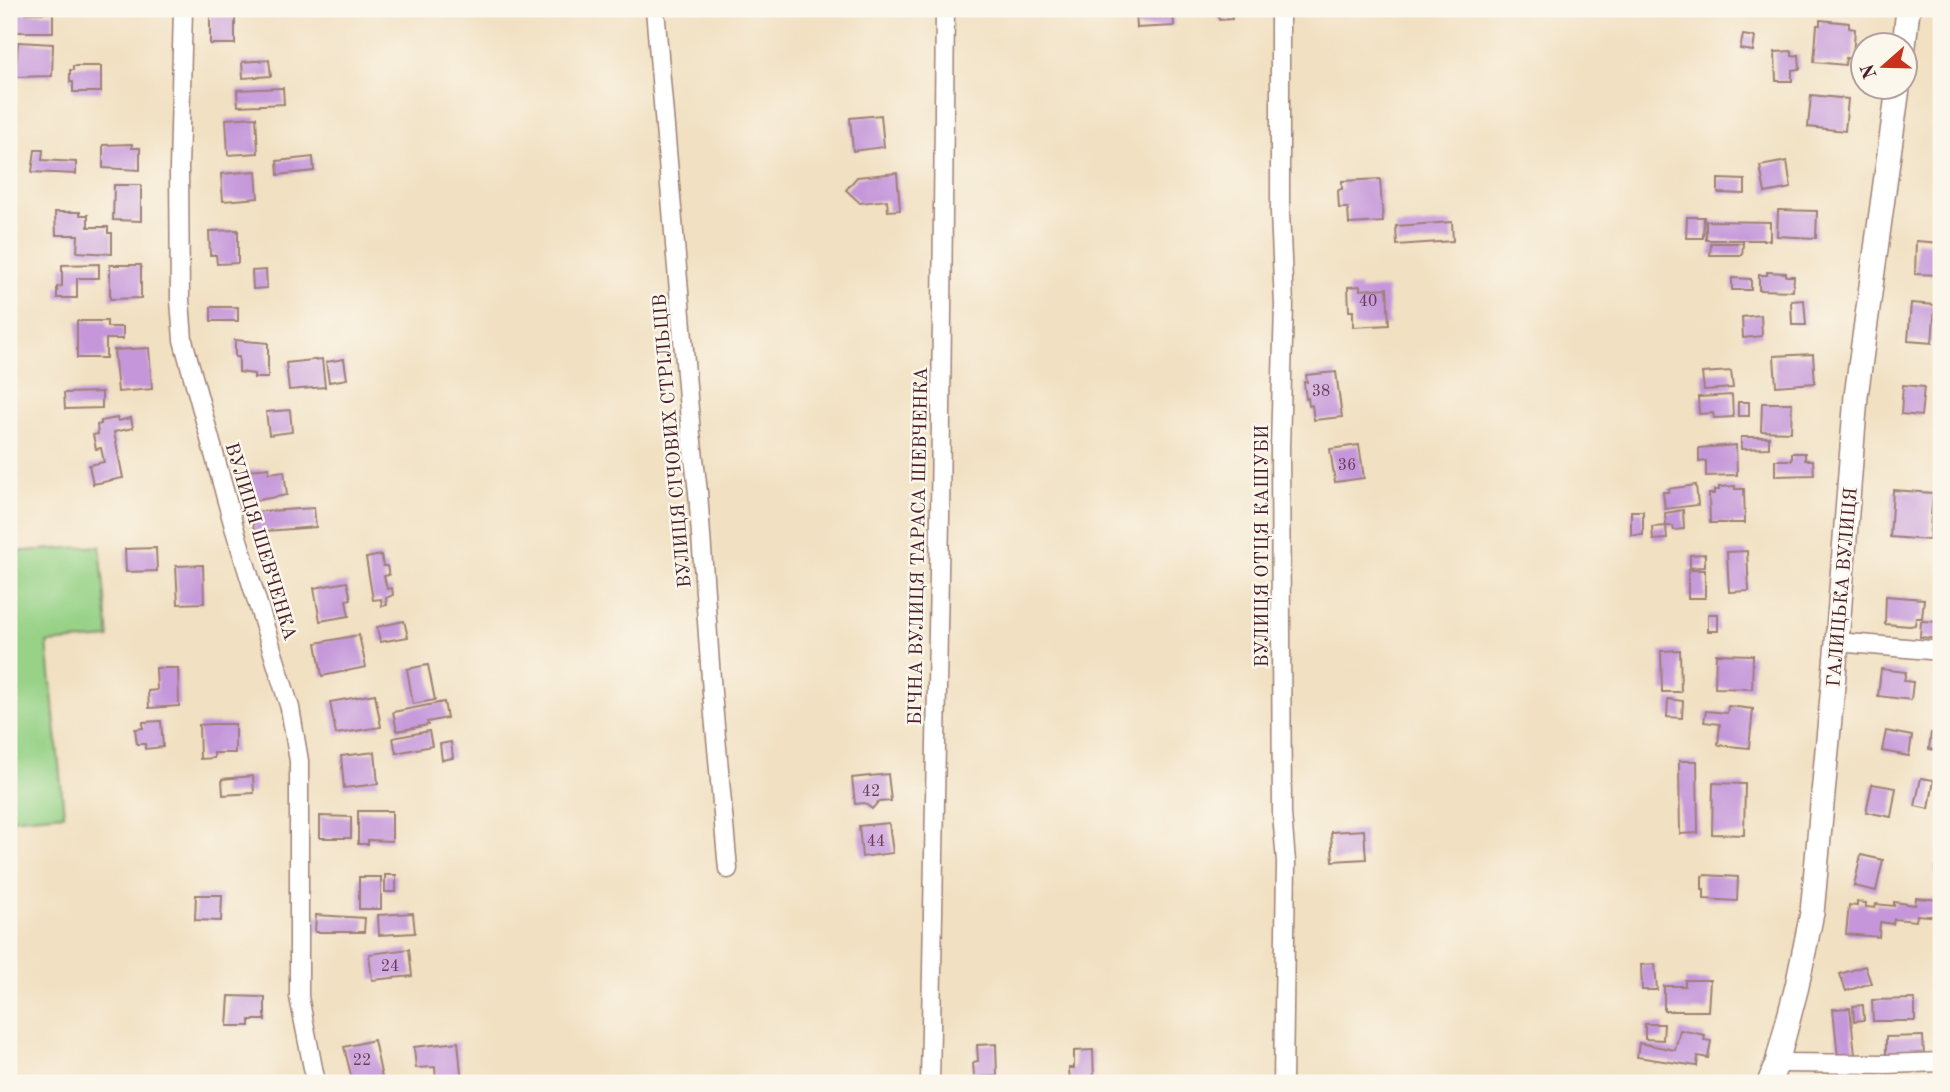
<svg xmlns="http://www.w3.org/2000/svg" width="1950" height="1092" viewBox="0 0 1950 1092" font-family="'Old Standard TT',serif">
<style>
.green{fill:#97d287;stroke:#707859;stroke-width:2}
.building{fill:#c597da}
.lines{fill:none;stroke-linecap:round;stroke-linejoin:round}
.minor-casing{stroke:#9e8076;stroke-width:21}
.tertiary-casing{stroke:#9e8076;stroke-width:26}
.minor{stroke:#fff;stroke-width:18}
.tertiary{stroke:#fff;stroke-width:23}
.labels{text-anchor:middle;stroke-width:5;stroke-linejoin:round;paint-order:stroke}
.number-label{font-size:16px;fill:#693d57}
.street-label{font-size:19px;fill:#4a1f2b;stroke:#fbf7ec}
</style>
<rect width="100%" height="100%" fill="#fbf7ec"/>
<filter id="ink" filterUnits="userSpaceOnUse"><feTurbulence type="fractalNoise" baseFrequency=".0143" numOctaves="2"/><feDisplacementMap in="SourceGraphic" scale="14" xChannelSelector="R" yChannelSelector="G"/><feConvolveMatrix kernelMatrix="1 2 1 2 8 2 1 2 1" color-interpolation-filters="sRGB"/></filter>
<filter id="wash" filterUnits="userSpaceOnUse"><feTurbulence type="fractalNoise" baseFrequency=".00686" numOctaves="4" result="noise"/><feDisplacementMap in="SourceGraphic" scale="28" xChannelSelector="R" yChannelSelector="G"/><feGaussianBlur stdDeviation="1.57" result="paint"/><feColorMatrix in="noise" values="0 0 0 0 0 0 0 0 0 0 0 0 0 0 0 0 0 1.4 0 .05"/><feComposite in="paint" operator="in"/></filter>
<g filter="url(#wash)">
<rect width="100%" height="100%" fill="#f1e0c1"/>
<polygon class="green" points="100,546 109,638 47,643 64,814 9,819 9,552"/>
<g id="blocks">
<g class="building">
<polygon points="1136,9 1173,9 1174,26 1137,28"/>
<polygon points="1218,9 1231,9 1232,19 1219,20"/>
<rect x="210" y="12" width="25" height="32"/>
<polygon points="13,13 53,13 53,32 12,32"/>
<polygon points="1820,20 1849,23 1849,28 1855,29 1853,59 1846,58 1845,65 1814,62 1817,25 1820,25"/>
<polygon points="1743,35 1755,37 1753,51 1740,49"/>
<polygon points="18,42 53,44 52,76 15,77"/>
<polygon points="1792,51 1792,56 1799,55 1800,69 1792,70 1792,81 1776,81 1775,52"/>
<polygon points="269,60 271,76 243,78 242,62"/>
<polygon points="73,66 101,66 101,92 73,92 73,82 70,82 70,70 73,70"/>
<polygon points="283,88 284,104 238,106 237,90"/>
<polygon points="1811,95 1848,99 1845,131 1808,127"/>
<polygon points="881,115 884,147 853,151 850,118"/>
<polygon points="256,117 258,153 228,155 226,119"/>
<polygon points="132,144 132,148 140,148 140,170 103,168 103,145"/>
<polygon points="35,150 43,150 42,160 76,162 76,174 32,172"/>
<polygon points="313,157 314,171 278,175 277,161"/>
<polygon points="1787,161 1791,188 1765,193 1760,166"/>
<polygon points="256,171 258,198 223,201 221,174"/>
<polygon points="897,173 900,210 888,211 887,200 860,203 846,190 857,177"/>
<polygon points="1380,179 1383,222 1349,224 1348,208 1339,208 1338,190 1342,189 1342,181"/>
<polygon points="1718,179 1745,180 1745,194 1718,193"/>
<polygon points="114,185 141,185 141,221 113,220"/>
<polygon points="1778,210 1817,211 1816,238 1777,236"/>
<polygon points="55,212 80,212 80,215 88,215 88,227 108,227 108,233 112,233 112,254 77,252 78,235 56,235"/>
<polygon points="1687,217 1704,217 1703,238 1686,238"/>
<polygon points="1706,221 1770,222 1770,240 1706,240"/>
<polygon points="1452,222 1453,241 1397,245 1396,226"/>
<polygon points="238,230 238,263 217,264 216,255 210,255 209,231"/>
<polygon points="1916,241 1941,243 1941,275 1915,274"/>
<polygon points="1711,243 1743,243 1742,255 1710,255"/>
<polygon points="99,264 99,278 77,278 77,298 57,298 57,287 62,286 62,265"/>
<polygon points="110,265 141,265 141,298 110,299"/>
<polygon points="266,270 267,288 253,289 252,271"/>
<polygon points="1767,272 1786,273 1786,276 1794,276 1793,291 1759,290 1759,275 1767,275"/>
<polygon points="1732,278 1751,279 1751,290 1732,290"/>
<polygon points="1360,286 1360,290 1387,288 1389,325 1353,327 1353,311 1349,311 1348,287"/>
<polygon points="1804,300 1806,325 1792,325 1791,301"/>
<polygon points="1911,303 1935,305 1932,343 1908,341"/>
<rect x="211" y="307" width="27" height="14"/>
<polygon points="1761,315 1762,336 1743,338 1742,317"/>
<polygon points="77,321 107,321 107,327 123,327 123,339 106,339 106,358 77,358"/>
<polygon points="235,340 268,343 268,378 254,378 254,374 239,372 239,357 235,357"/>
<polygon points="149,348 152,389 118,392 114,350"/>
<polygon points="1813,354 1815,383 1776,386 1774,356"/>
<polygon points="322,359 325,387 289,390 286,363"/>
<polygon points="344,359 347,379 329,382 326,362"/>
<polygon points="1731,371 1733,388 1704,390 1702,373"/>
<polygon points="1336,372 1342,417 1314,420 1312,405 1309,406 1308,398 1306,399 1304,382 1307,382 1306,375"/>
<polygon points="1903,385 1924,387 1921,416 1901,414"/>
<polygon points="102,392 102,408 65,409 64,393"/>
<polygon points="1732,395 1733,417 1714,418 1713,413 1699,414 1698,397"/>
<rect x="1738" y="402" width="11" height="14"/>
<polygon points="1762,403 1792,403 1791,432 1761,431"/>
<polygon points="290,410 292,432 269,435 266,412"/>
<polygon points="117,418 118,421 131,418 133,428 114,432 123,478 93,484 89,465 104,462 101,448 96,449 93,435 98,434 97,425 101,424 101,421"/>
<polygon points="1741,437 1769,437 1769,448 1741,449"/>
<polygon points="1359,445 1364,478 1335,482 1330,449"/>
<polygon points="1736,445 1737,475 1706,476 1706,461 1699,462 1699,448"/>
<polygon points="1792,453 1805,453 1805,460 1813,460 1814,475 1775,476 1775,460 1792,460"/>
<polygon points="269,468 269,473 284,471 287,495 253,501 249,470"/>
<polygon points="1696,485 1698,505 1665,509 1663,492 1669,492 1668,489"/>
<polygon points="1735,486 1735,489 1744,489 1745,523 1710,523 1709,494 1714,494 1714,490 1719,490 1719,487"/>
<polygon points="1893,490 1933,493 1929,540 1890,537"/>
<polygon points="314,508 316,527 254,532 252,512"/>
<polygon points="1683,510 1684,529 1674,530 1673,526 1666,526 1667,539 1653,540 1652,527 1666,526 1665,513"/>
<rect x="1631" y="511" width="12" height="24"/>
<polygon points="156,548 157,571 126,572 125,549"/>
<polygon points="1747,551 1749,591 1729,592 1727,552"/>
<polygon points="1705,554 1705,567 1690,568 1690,555"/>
<polygon points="381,555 383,566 387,566 389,575 384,576 387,589 392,588 393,595 386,598 387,605 382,606 381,599 373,600 366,558"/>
<polygon points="203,565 204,603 178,604 176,566"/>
<rect x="1688" y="570" width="17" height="28"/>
<polygon points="347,582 351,599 346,600 349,616 320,621 314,588"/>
<polygon points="1886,596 1924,599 1922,618 1916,618 1915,625 1910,626 1885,624"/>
<rect x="1708" y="614" width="10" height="17"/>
<polygon points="404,621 408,637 380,642 377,627"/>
<polygon points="1921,621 1941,622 1941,639 1920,637"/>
<polygon points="359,635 366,667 322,676 316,643"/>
<polygon points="1680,650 1681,692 1662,692 1661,651"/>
<polygon points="1716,654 1753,655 1752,689 1715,688"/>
<polygon points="428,665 435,700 413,704 407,669"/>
<polygon points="156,668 178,668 179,706 149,708 148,691 157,690"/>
<polygon points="1881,669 1906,672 1904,681 1913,682 1911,700 1878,696"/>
<polygon points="375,694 381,727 336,734 330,702"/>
<polygon points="1668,699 1683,701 1682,718 1667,717"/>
<polygon points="444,702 447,718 427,722 428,725 397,731 393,712"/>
<polygon points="1728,706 1753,709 1749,748 1718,745 1720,724 1704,722 1706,711 1727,713"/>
<polygon points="161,721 163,747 145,749 145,744 137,744 135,729 143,728 143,722"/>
<polygon points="212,724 235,724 235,753 214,753 214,758 200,759 199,725"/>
<polygon points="429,731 432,746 396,753 393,738"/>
<polygon points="1886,731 1912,736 1909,756 1882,751"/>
<polygon points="1931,733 1941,735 1941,751 1929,749"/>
<polygon points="451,742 453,758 442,760 440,744"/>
<polygon points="375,752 378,784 344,788 341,756"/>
<polygon points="1679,761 1697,761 1698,833 1680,834"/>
<polygon points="888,774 891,801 878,802 872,809 865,803 855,804 852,778"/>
<polygon points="253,776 254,793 223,795 222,779"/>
<polygon points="1921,778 1934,780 1929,809 1915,806"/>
<polygon points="1713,783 1745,784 1744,835 1712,834"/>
<polygon points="1872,784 1896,788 1891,817 1866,812"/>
<polygon points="358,811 392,811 392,841 368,840 368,844 358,844"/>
<polygon points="320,816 351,817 351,838 320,838"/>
<polygon points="889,823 893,853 862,857 859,826"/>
<polygon points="1364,830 1366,859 1333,861 1331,832"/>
<polygon points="1861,855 1883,860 1876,891 1854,886"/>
<polygon points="1941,865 1941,888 1937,889 1935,866"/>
<rect x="385" y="875" width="11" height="17"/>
<polygon points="1705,875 1738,877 1737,901 1704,899 1704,889 1702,889 1702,876"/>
<rect x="359" y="877" width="22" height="32"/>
<polygon points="196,895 222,895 221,921 195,920"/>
<polygon points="1916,898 1941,900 1941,917 1917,915 1916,921 1894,919 1893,924 1880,922 1879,937 1846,934 1849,905 1857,906 1857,902 1866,903 1866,907 1875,908 1876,904 1894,906 1894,902 1915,905"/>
<polygon points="413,913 415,933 379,935 378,915"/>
<polygon points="316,915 365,918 364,932 315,932"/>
<polygon points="409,949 412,976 372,980 369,954"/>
<polygon points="1655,964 1657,990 1642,990 1641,965"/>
<polygon points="1865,966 1871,983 1846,991 1840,974"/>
<polygon points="1685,980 1710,980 1708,1011 1664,1011 1664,986 1685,986"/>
<polygon points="229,996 265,997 265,1020 250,1020 250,1026 227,1026"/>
<polygon points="1915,999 1915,1021 1873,1021 1872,1000"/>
<polygon points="1863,1005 1864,1020 1854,1021 1853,1006"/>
<polygon points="1850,1008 1855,1055 1838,1057 1833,1009"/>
<polygon points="1645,1024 1664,1024 1663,1040 1645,1039"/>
<polygon points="1680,1030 1705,1035 1704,1040 1711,1041 1708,1058 1698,1056 1697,1066 1637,1057 1639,1043 1675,1050"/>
<polygon points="1923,1036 1924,1055 1886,1056 1886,1037"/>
<polygon points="374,1040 382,1078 353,1083 344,1047"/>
<polygon points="458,1042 462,1083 436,1083 435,1067 416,1068 414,1047"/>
<polygon points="996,1044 997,1076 974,1077 973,1062 978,1061 977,1045"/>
<polygon points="1093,1050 1094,1082 1070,1083 1069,1068 1074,1068 1074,1051"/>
</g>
</g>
</g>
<g filter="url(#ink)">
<use href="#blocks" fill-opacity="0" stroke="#9e8076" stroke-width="2"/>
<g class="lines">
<defs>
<g id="minor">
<polyline points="183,9 179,169 180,300 183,340 234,527 290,708 299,761 299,997 316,1083"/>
<polyline points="655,9 691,433 698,492 712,693 728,869"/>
<polyline points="1280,9 1280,212 1284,305 1280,447 1282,814 1286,862 1283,1083"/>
<polyline points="1837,642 1941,651"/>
<polyline points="1777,1063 1887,1064 1941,1062"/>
<polyline points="930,1083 940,517 945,9"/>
</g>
<g id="tertiary">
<polyline points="1904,46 1908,9"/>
<polyline points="1769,1083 1777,1063 1797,986 1812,913 1837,642 1856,396 1898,88"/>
</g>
</defs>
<use href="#minor" class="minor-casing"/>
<use href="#tertiary" class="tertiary-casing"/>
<use href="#minor" class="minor"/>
<use href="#tertiary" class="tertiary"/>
</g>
</g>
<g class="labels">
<g class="number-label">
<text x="1368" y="306">40</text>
<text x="1321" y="396">38</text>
<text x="1347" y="470">36</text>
<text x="871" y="796">42</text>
<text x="876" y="846">44</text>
<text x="390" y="971">24</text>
<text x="362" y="1065">22</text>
</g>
<g class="street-label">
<text transform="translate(671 441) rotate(-95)" y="7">ВУЛИЦЯ СІЧОВИХ СТРІЛЬЦІВ</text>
<text transform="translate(262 541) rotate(73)" y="7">ВУЛИЦЯ ШЕВЧЕНКА</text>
<text transform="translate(917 546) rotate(-89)" y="7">БІЧНА ВУЛИЦЯ ТАРАСА ШЕВЧЕНКА</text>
<text transform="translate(1261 546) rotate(-90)" y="7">ВУЛИЦЯ ОТЦЯ КАШУБИ</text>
<text transform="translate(1841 587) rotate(-85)" y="7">ГАЛИЦЬКА ВУЛИЦЯ</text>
</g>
</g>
<rect width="1950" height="1092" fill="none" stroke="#fbf7ec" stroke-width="35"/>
<g transform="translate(1884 66) rotate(250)"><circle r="33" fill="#fbf7ec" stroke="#b4a19f" stroke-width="2"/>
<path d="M0-5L12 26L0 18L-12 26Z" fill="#c8321e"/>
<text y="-10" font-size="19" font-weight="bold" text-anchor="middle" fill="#4a1f2b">N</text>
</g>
</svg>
